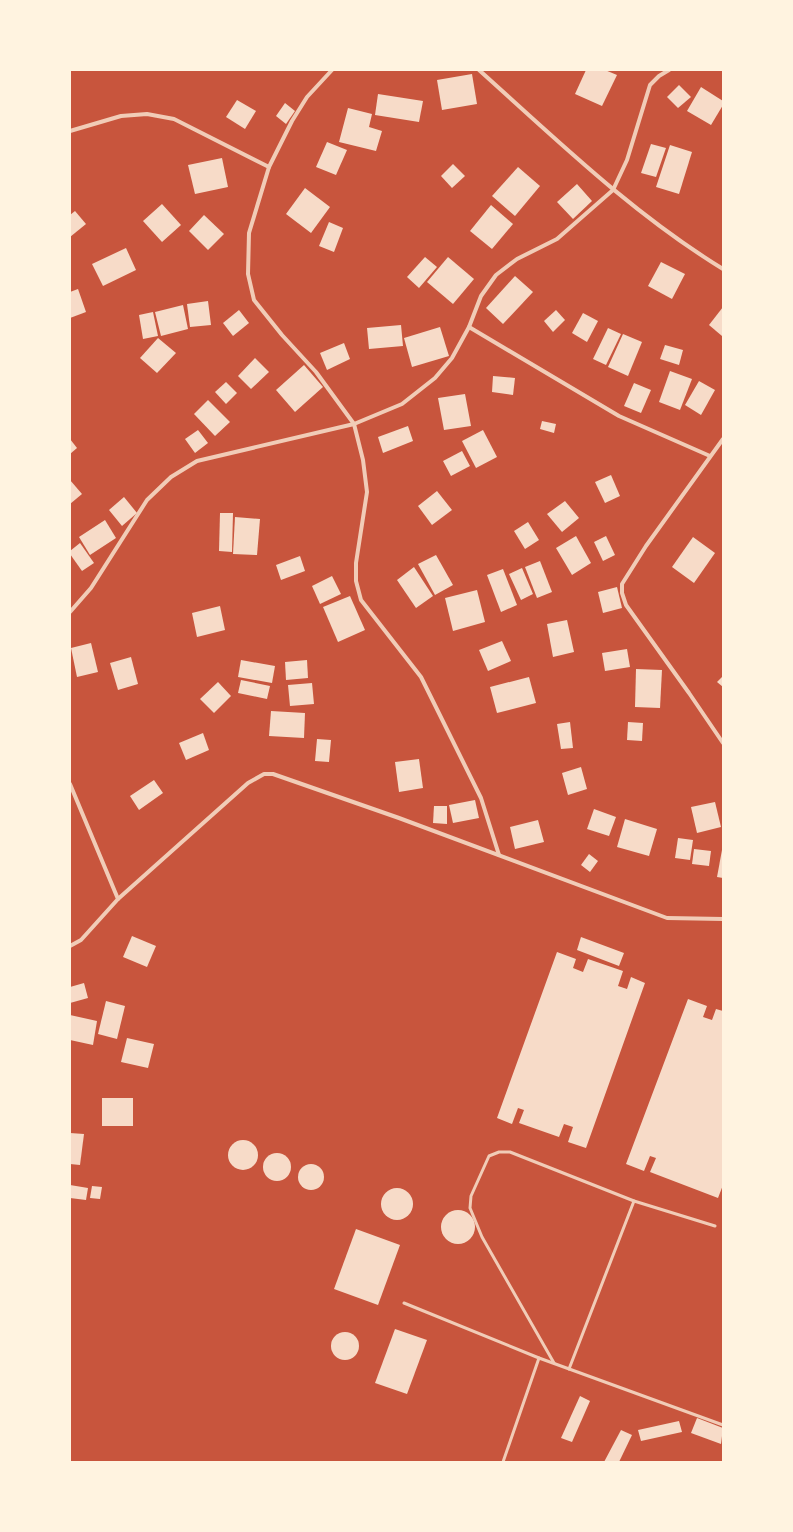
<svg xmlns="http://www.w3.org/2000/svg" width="793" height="1532" viewBox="0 0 793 1532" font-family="Lato,sans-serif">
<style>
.building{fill:#f7dbc8}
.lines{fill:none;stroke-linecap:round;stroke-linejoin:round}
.service{stroke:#f1ccb7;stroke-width:3}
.minor{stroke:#f1ccb7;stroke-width:4}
</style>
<rect width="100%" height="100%" fill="#c8553d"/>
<g class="building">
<polygon points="586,70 605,70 617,75 602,106 575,94"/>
<polygon points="472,74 477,104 442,110 437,80"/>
<polygon points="679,85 691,97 678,108 667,97"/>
<polygon points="701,87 723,101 723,105 711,125 687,111"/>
<polygon points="378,94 423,101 419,122 375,115"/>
<polygon points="237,100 256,111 245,129 226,117"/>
<polygon points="285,103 295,111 286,124 276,116"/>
<polygon points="348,108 372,114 369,127 382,131 376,151 339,142"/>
<polygon points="327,142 347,150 336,175 316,167"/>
<polygon points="651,144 666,148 656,177 641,173"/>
<polygon points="670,145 692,152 679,194 656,187"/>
<polygon points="222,158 228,187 195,194 188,165"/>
<polygon points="453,164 465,176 452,188 441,176"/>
<polygon points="518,167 540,186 515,216 492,196"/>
<polygon points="577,184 592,201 573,219 557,202"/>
<polygon points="305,188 330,207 311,233 286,214"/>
<polygon points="162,204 181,225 162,242 143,221"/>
<polygon points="491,205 513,224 492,249 470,231"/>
<polygon points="75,211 86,224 70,237 70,215"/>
<polygon points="204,215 224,234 208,250 189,231"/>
<polygon points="329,222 343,228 334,252 319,246"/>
<polygon points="126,248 136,270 103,286 92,264"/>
<polygon points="425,257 437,267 419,288 407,277"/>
<polygon points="448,257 474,279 453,304 427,282"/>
<polygon points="661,262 685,274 672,299 648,286"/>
<polygon points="515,276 533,292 503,324 486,308"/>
<polygon points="78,289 86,312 70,318 70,292"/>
<polygon points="208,301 211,325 190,327 187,304"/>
<polygon points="183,305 188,329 161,336 155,312"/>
<polygon points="723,307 723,336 722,336 709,325"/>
<polygon points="239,310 249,323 233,336 223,323"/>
<polygon points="556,310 565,320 553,332 544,321"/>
<polygon points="153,312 158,336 143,339 139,315"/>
<polygon points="583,313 598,321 587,342 572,333"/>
<polygon points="401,325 403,346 369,349 367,328"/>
<polygon points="440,327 449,356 412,367 404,338"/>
<polygon points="608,328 621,334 606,365 593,359"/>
<polygon points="623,334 642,342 628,376 608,367"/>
<polygon points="158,338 176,353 157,373 140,358"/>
<polygon points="344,343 350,359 327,370 320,353"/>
<polygon points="665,345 683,350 679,365 660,359"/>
<polygon points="255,358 269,372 251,389 238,376"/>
<polygon points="304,365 323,387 295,412 276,390"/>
<polygon points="670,371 692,379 680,410 659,402"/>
<polygon points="493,376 515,378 513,395 492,392"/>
<polygon points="699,381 715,390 701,415 685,405"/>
<polygon points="226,382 237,393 226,404 215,392"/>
<polygon points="634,383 651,390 641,413 624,406"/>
<polygon points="465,394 471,426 444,430 438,398"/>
<polygon points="208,400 230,422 215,436 194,414"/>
<polygon points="542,421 556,424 554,433 540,429"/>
<polygon points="408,426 413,441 383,453 378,437"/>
<polygon points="198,430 208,443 195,453 185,439"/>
<polygon points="483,430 497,457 476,468 462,441"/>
<polygon points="70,439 77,448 70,454"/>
<polygon points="462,451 470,466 451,476 443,461"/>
<polygon points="611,475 620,496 605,503 595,482"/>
<polygon points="70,480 82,494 70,504"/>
<polygon points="437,491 452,510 432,525 418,506"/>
<polygon points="124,497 137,513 122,526 109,510"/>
<polygon points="565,501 579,518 562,532 547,514"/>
<polygon points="220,513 233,513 232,552 219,551"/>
<polygon points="235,517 260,519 257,555 233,554"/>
<polygon points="105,520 116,538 90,555 79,537"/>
<polygon points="528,522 539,540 525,549 514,531"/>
<polygon points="576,536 591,563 572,575 556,548"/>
<polygon points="606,536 615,555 603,561 594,542"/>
<polygon points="693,537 715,553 694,583 672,567"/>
<polygon points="80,543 94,563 82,571 70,554 70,551"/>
<polygon points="436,555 453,585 435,595 418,564"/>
<polygon points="300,556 305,571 281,580 276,565"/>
<polygon points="540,561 552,592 537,598 525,567"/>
<polygon points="414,567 433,596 416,608 397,580"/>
<polygon points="522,568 533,594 521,600 509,574"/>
<polygon points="503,569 517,605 501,612 487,575"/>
<polygon points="332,576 341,594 320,604 312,586"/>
<polygon points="617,587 622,608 603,613 598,592"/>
<polygon points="477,590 485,622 453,631 445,598"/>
<polygon points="350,596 365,630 338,642 323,607"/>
<polygon points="220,606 225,630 197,637 192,613"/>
<polygon points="567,620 574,652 553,657 547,624"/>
<polygon points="502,641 511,661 488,671 479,650"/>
<polygon points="91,643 98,672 77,677 71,648"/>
<polygon points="627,649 630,667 605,671 602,653"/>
<polygon points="131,657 138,684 118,690 110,663"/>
<polygon points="241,660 275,666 272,683 238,677"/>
<polygon points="307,660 308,678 286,680 285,662"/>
<polygon points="636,669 662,670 660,708 635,707"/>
<polygon points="723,676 723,687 717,682"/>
<polygon points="529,677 536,703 497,713 490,687"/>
<polygon points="241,680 270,686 267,699 238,693"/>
<polygon points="218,682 231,696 214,713 200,699"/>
<polygon points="312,683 314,704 290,706 288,685"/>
<polygon points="271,711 305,713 304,738 269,736"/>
<polygon points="570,722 573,748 561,749 557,724"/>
<polygon points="628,722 643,723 642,741 627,740"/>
<polygon points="203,733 209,750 186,760 179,743"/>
<polygon points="317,739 331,740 329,762 315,761"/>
<polygon points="419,759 423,788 399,792 395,762"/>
<polygon points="581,767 587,789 568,795 562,773"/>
<polygon points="154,780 163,793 139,810 130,796"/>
<polygon points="475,800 479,818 453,823 449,805"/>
<polygon points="715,802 721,827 697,833 691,807"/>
<polygon points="434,806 447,806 447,824 433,823"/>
<polygon points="594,809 616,817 609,836 587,829"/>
<polygon points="625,819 657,829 649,856 617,847"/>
<polygon points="538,820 544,842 515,849 510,827"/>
<polygon points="678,838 693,840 690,860 675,858"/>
<polygon points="694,849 711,851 709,866 692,864"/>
<polygon points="722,850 723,850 723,878 717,877"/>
<polygon points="589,854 598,861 590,872 581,865"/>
<polygon points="132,936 156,946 147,967 123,957"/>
<polygon points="581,937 624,953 619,966 577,950"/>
<polygon points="557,952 576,959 573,968 583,972 588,959 623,971 618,986 627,989 631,977 645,983 586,1148 568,1142 573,1127 564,1124 559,1137 519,1123 524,1110 518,1108 512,1124 497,1118"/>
<polygon points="84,983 88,998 70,1003 70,987"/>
<polygon points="688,999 707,1006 703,1017 712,1020 716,1009 723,1011 723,1185 718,1198 650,1172 656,1158 650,1156 644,1171 626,1164"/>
<polygon points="106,1001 125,1006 117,1039 98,1034"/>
<polygon points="70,1015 97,1021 93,1045 70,1040"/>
<polygon points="127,1038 154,1044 148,1068 121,1062"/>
<rect x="102" y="1098" width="31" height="28"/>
<polygon points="70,1133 84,1134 80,1165 70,1164"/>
<circle cx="243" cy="1155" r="15"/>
<circle cx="277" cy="1167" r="14"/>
<circle cx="311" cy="1177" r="13"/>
<polygon points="70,1185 88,1188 86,1200 70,1198"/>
<polygon points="92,1186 102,1187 100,1199 90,1198"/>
<circle cx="397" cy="1204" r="16"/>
<circle cx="458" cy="1227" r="17"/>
<polygon points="356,1229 400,1245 378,1305 334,1289"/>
<polygon points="395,1329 427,1340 407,1394 375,1383"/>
<circle cx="345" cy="1346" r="14"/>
<polygon points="580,1396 590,1401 572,1442 561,1438"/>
<polygon points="697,1418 723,1428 721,1444 691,1433"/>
<polygon points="679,1421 682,1432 641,1441 638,1430"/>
<polygon points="621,1430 632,1435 619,1462 604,1462"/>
</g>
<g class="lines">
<g class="service">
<polyline points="404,1303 539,1358 723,1425"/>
<polyline points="554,1363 482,1237 470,1208 471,1196 489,1156 499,1152 510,1152 634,1201 715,1226"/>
<polyline points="569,1369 634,1201"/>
<polyline points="503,1462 539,1358"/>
</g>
<g class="minor">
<polyline points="332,70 307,97 292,121 269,167 249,233 248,274 254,300 282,335 316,372 354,424 363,460 367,492 356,563 356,581 361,600 421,677 481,798 499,855"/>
<path d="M479,70C557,140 633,214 723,269"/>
<polyline points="70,131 121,116 147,114 174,119 269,167"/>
<polyline points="469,327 619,416 710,456"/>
<polyline points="723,439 646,546 622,584 622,593 626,605 689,693 723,743"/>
<polyline points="70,612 91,588 147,500 171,477 197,461 354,424 402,404 435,378 452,358 469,327 481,296 496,275 517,259 557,239 613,190 627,160 650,85 659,76 669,70"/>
<polyline points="70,784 118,899 81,940 70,946"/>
<polyline points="118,899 248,783 264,774 273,774 399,818 667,918 723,919"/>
</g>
</g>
<rect width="793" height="1532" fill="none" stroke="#fff3e0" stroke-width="142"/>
</svg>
